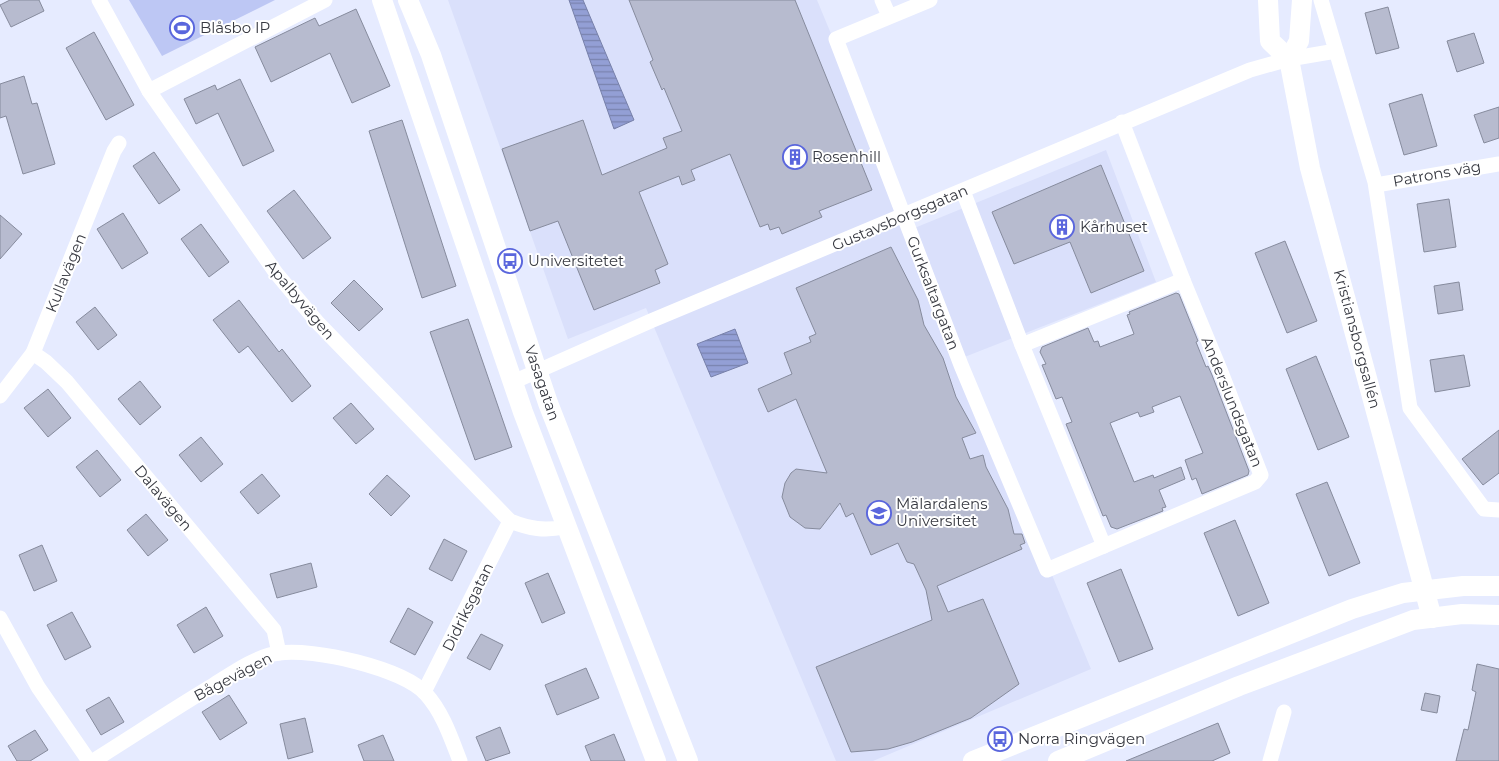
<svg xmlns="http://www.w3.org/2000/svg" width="1499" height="761" viewBox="0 0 1499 761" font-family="Montserrat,sans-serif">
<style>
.built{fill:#dae0fb}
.green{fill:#bdc7f4}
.water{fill:url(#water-rules);stroke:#7780a9}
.building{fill:#b7bbcf;stroke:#868b9d}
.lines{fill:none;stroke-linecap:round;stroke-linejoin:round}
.street{stroke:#fff;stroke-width:15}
.secondary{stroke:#fff;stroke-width:20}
.labels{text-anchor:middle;stroke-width:4;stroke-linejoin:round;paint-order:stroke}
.poi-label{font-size:15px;fill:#373941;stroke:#fff;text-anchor:start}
.street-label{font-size:15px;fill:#373941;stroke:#fff}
</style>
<defs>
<pattern id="water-rules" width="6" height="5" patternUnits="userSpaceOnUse" patternTransform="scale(1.25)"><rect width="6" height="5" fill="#939fd5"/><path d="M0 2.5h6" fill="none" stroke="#7983ae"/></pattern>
</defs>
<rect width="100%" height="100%" fill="#e6ebff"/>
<polygon class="built" points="448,0 817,0 912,229 1106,150 1156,282 962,358 1091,669 873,761 836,761 646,308 568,339"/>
<polygon class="green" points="129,0 275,0 162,56"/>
<g class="water">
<polygon points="569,0 583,0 634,120 614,129"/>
<polygon points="735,329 748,363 711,377 697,344"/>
</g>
<g class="building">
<polygon points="10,0 39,0 44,11 11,27 0,5"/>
<polygon points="629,0 795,0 872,190 819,211 822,217 782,234 779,227 770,230 768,224 760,227 730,154 691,170 695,180 682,185 679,176 639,192 668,264 655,270 660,283 594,310 558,221 530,231 502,149 583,120 602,175 667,148 663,138 682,131 664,88 662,90 650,62 653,60"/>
<polygon points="1388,7 1399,48 1376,54 1365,13"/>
<polygon points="356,9 390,86 352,103 330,53 271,82 255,47 315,18 319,26"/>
<polygon points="94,32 134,105 106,120 66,48"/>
<polygon points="1474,33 1484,63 1457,72 1447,41"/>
<polygon points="24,76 32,104 37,103 55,164 23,174 6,116 0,118 0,84"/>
<polygon points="240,79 274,151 243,166 218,113 196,124 184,99 215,85 217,90"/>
<polygon points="1422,94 1437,146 1404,155 1389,104"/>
<polygon points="1499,107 1499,138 1484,143 1474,115"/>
<polygon points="402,120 456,286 422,298 369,131"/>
<polygon points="154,152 180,190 159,204 133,166"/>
<polygon points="1101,165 1144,271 1091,293 1070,242 1014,264 992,212"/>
<polygon points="294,190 331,238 303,259 267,211"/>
<polygon points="1449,199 1456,247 1424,252 1417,204"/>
<polygon points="123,213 148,253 122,269 97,229"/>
<polygon points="0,215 22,234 0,259"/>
<polygon points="201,224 229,262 209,277 181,239"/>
<polygon points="1285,241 1317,321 1287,333 1255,253"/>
<polygon points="891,247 918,300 924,325 943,358 956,397 976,433 962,438 970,459 983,455 986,467 1008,509 1014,534 1022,534 1025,543 1020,545 1022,549 937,586 948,612 983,599 1019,684 971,718 912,742 888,749 851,752 816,667 932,620 926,590 914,564 907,562 898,543 871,555 853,513 846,517 840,503 820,529 805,528 790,517 782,497 785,483 791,473 796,469 827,473 796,399 768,412 758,389 792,374 784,353 811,342 809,337 816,334 796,288"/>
<polygon points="354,280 383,309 359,331 331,303"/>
<polygon points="1459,282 1463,310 1438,314 1434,286"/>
<polygon points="1176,293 1179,294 1198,341 1196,342 1206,367 1208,366 1212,375 1249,471 1248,475 1202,494 1196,478 1192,480 1185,460 1203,453 1180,396 1152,407 1154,412 1140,417 1138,412 1110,423 1134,482 1153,475 1154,478 1181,467 1185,479 1159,490 1166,507 1162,508 1163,511 1117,529 1111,527 1106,515 1103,516 1066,424 1072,422 1062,397 1056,399 1042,365 1046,364 1040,352 1042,347 1088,328 1094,342 1098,341 1100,347 1134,334 1127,315 1130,314 1129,312"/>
<polygon points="239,300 279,352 282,349 311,386 292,402 248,346 239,353 213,320"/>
<polygon points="95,307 117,335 98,350 76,322"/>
<polygon points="468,319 512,447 475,460 430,332"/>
<polygon points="1464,355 1470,386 1435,392 1430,360"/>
<polygon points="1316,356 1349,437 1318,450 1286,369"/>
<polygon points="140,381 161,407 140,425 118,399"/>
<polygon points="48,389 71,418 48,437 24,408"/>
<polygon points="351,403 374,429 356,444 333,418"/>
<polygon points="1499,430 1499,473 1483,485 1462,459"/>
<polygon points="201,437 223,464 201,482 179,455"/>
<polygon points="97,450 121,480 100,497 76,467"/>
<polygon points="262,474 280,496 258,514 240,492"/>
<polygon points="387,475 410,496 391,516 369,494"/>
<polygon points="1327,482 1360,563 1329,576 1296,494"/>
<polygon points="146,514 168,540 148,556 127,530"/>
<polygon points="1235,520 1269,603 1238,616 1204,533"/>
<polygon points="444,539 467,551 452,581 429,569"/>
<polygon points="42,545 57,581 34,591 19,555"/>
<polygon points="311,563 317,587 277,598 270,574"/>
<polygon points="1121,569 1153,649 1119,662 1087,583"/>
<polygon points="548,573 565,613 542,623 525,583"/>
<polygon points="206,607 223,636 194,653 177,625"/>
<polygon points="408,608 433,622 415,655 390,642"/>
<polygon points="72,612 91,647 65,660 47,625"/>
<polygon points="481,634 503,645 490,670 467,658"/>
<polygon points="1477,664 1499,669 1499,761 1456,761 1464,729 1468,730 1476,692 1472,690"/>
<polygon points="586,668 599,698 557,715 545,685"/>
<polygon points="1425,693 1440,696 1437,713 1421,710"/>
<polygon points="229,695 247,723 220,740 202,712"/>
<polygon points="109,697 124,722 101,735 86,710"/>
<polygon points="305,718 313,752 288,759 280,724"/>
<polygon points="1218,723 1230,753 1212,761 1126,761"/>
<polygon points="500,727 510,753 486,761 476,737"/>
<polygon points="35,730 48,750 30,761 17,761 8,746"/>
<polygon points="614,734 625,761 591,761 585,746"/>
<polygon points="383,735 394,761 364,761 358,745"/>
</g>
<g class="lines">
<g class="street">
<path d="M99,0L149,91L276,273L318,323L510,521C530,529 544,531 565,527"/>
<polyline points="882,0 889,16"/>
<polyline points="930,0 836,39 961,365 1047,570 1255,482 1261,475 1221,372 1183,280 1022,345"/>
<polyline points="1321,0 1375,182 1410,408 1484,509 1499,510"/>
<polyline points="149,91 325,0"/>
<polyline points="1122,122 1183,280"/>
<polyline points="1376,185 1499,164"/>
<polyline points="963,191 1022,345 1104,546"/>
<polyline points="33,353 46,362 67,382 274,630 279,653"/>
<polyline points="513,382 653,320 1250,70 1289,59 1336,51"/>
<polyline points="0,396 33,353 114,151 119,143"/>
<polyline points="0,618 38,687 89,761"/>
<polyline points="424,692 510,521"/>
<path d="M93,761C133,736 172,710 212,686C231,674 256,656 279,653C313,648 403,668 426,694C443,713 451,738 460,761"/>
<polyline points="1270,761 1284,712"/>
</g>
<g class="secondary">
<polyline points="382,0 523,412 656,761"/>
<polyline points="408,0 431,55 548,403 688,761"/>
<polyline points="1268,0 1270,41 1289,59 1310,168 1432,618"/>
<polyline points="1289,59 1299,41 1302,0"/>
<polyline points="973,761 1352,609 1403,593 1463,586 1499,586"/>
<polyline points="1058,761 1239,686 1413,620 1462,614 1499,615"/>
</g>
</g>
<defs>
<symbol id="stadium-ring" viewBox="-11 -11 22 22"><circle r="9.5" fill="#fff" stroke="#5a66dd" stroke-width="1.5"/><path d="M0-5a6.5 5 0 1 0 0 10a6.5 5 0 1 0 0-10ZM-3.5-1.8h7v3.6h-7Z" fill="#5a66dd"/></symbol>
<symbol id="building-ring" viewBox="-11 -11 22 22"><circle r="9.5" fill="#fff" stroke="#5a66dd" stroke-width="1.5"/><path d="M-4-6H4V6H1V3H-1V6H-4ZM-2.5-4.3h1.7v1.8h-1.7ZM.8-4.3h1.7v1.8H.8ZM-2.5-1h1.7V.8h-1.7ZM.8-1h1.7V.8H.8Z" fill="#5a66dd"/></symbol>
<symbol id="bus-ring" viewBox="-11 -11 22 22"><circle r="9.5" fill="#fff" stroke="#5a66dd" stroke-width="1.5"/><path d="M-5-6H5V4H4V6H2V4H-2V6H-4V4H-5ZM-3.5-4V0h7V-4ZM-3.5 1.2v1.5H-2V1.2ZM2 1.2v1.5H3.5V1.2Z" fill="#5a66dd"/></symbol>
<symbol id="university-ring" viewBox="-11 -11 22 22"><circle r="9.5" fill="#fff" stroke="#5a66dd" stroke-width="1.5"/><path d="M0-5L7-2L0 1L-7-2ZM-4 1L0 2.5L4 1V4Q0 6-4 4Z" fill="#5a66dd"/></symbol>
</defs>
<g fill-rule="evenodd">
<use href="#stadium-ring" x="168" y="14" width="28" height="28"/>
<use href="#building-ring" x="781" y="143" width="28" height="28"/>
<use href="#building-ring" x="1048" y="213" width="28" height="28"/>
<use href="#bus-ring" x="496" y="247" width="28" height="28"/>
<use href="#university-ring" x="865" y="499" width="28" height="28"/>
<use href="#bus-ring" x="986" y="725" width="28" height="28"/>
</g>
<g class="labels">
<g class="poi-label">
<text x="200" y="33">Blåsbo IP</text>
<text x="812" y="162">Rosenhill</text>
<text x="1080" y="232">Kårhuset</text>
<text x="528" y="266">Universitetet</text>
<text x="896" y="509">Mälardalens<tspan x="896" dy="17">Universitet</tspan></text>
<text x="1018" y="744">Norra Ringvägen</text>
</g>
<g class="street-label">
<text transform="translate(1437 174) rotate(-10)" y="5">Patrons väg</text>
<text transform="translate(900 218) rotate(-23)" y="5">Gustavsborgsgatan</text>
<text transform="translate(66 273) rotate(-68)" y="5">Kullavägen</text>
<text transform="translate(933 293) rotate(69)" y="5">Gurksaltargatan</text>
<text transform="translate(300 300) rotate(50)" y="5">Apalbyvägen</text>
<text transform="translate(1357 339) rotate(75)" y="5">Kristiansborgsallén</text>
<text transform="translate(542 383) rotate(71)" y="5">Vasagatan</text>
<text transform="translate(1232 402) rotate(68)" y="5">Anderslundsgatan</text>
<text transform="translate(163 498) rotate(50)" y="5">Dalavägen</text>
<text transform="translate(468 607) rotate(-64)" y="5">Didriksgatan</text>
<text transform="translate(233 677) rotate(-28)" y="5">Bågevägen</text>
</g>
</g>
</svg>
